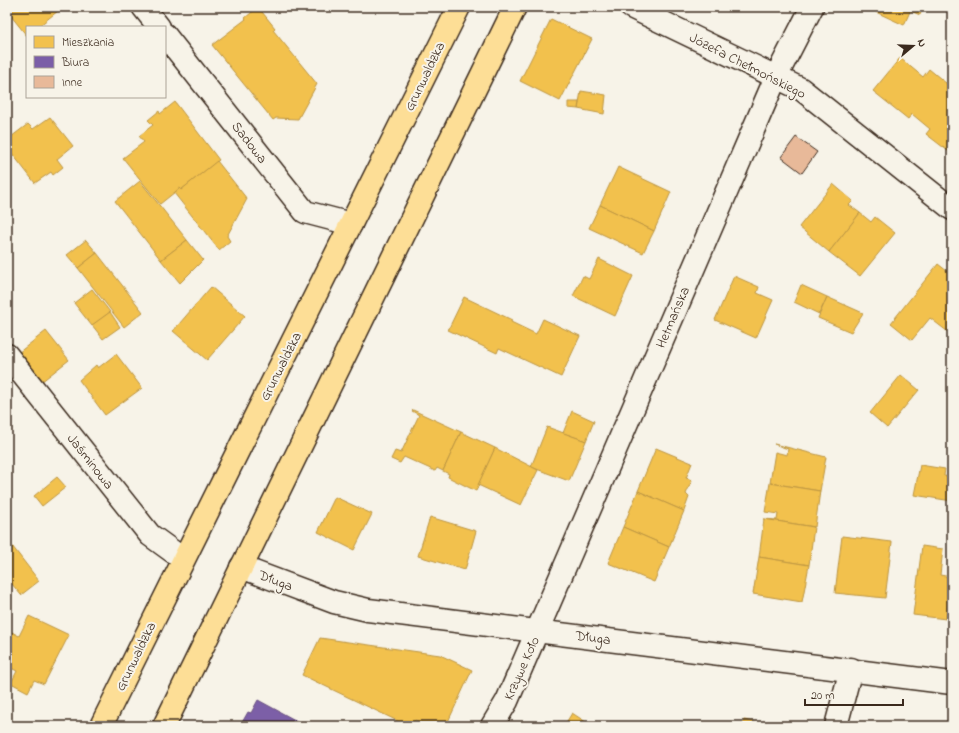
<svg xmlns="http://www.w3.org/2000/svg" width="959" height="733" viewBox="0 0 959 733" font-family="'Indie Flower',sans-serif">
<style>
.homes{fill:#f2c14e;stroke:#bb9440}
.offices{fill:#7b5ea7;stroke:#684e7e}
.building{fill:#e8b999;stroke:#3b2a1e}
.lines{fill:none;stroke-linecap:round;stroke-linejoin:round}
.minor-casing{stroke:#3b2a1e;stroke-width:25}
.primary-casing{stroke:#3b2a1e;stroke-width:25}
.minor{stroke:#f7f3e8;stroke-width:22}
.primary{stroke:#fdde96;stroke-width:22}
.labels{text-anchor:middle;stroke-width:4;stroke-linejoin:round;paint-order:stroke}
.street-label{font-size:14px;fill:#3b2a1e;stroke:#f7f3e8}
</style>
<rect width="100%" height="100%" fill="#f7f3e8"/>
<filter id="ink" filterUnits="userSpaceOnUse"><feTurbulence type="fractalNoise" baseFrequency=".025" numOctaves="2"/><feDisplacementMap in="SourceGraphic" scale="8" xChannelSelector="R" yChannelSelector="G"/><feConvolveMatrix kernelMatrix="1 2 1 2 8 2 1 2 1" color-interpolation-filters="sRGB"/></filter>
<g filter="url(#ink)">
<g class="homes">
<polygon points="7,7 63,7 39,26 40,27 27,27 27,36 7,11"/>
<polygon points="258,7 275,28 273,30 317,84 298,119 276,118 273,120 212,45 246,19 245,18"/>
<polygon points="342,7 352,7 350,11"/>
<polygon points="865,7 912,7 904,25"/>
<polygon points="912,7 923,7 920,15 911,11"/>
<polygon points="551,19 592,39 560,101 520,81"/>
<polygon points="900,58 923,77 929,69 952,88 952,154 926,134 930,129 912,114 908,119 873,91"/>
<polygon points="581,91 606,95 604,114 578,109"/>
<polygon points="175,102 219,160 181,190 180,188 160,204 123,158 144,142 139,136 153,125 148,120 159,111 160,114"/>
<polygon points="568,102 579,102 578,109 568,108"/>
<polygon points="50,117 73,146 57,159 63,167 53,175 51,172 35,183 7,147 7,140 28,124 33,129"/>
<polygon points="217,161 247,199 227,236 230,241 219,250 174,193 180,188 181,190"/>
<polygon points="618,167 671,192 654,231 600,205"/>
<polygon points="140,181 187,240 161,260 115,201"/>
<polygon points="833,184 853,201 849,205 860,213 829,252 799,227"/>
<polygon points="600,205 654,231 643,253 589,228"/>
<polygon points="860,213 871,222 875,217 895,233 860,276 829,252"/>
<polygon points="86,240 97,253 78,268 67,255"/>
<polygon points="187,240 203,260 180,283 161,260"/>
<polygon points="97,253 143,312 124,327 78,268"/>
<polygon points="599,259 633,276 615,316 573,296 583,276 589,279"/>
<polygon points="938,264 952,275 952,335 930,318 912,340 891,323"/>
<polygon points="734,276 759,287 757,293 773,300 756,338 715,320"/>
<polygon points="801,285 827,297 819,314 794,302"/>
<polygon points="211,287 245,316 207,360 173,331"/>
<polygon points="92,289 110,312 92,326 74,303"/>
<polygon points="464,297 512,320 511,322 536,334 543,319 580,336 561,377 499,348 497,353 448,330"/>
<polygon points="827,297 863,313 851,332 818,318"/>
<polygon points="110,312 120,327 103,339 92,325"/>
<polygon points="46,331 69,360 36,386 13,357"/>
<polygon points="116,354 142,388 105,415 79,380 96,365 98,368"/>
<polygon points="901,375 919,390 887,428 870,413"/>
<polygon points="413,410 461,432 443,471 437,468 435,471 404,457 400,463 391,459 395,451 401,453 419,415 412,411"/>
<polygon points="572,411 594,421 586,441 563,433"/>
<polygon points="547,427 586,441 569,481 531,467"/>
<polygon points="461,432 495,448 476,491 448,477 449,474 443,471"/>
<polygon points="774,444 826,457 820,491 770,483 775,452 787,455 788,449"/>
<polygon points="495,448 538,470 521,505 478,485"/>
<polygon points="656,448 692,463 686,478 692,480 686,494 689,497 684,511 638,491"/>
<polygon points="920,465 945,469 944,476 952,477 952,501 914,495"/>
<polygon points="57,477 66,487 42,506 34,496"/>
<polygon points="770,483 820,491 815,527 763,519 777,520 778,514 765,512"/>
<polygon points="638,491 684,511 669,547 623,527"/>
<polygon points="335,497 372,514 354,550 318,532"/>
<polygon points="430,517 476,531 465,570 418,556"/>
<polygon points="764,519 814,527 809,565 759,557"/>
<polygon points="623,527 669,547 654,582 608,563"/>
<polygon points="842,536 892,542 885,598 835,593"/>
<polygon points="9,542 39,581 21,595 7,578 7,544"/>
<polygon points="922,546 943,549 940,575 951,577 946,619 913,615"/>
<polygon points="759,557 809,565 802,602 753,594"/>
<polygon points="29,616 69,635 44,684 34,680 28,692 11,683 17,671 7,666 7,656 8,657 11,651 7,649 7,637 10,631 19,636"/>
<polygon points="320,638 440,655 472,670 446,726 428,726 415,720 412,726 408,726 302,675"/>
<polygon points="572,713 592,726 564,726"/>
<polygon points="744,720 770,726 743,726"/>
</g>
<polygon class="offices" points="258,700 306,726 240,726 248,712 251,713"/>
<polygon class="building" points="796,137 817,152 802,173 781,157"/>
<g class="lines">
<defs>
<g id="minor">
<polyline points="143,7 159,27"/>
<polyline points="631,7 801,89 952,209"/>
<polyline points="165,35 305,212 351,224"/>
<polyline points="7,355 150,535 183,559"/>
<polyline points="241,567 334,602 368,610 952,683"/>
<polyline points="492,726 507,701 776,77 812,7"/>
<polyline points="836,726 851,669"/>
</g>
<g id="primary">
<polyline points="101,726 459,7"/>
<polyline points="164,726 515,7"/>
</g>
</defs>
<use href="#minor" class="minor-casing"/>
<use href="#primary" class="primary-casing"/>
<use href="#minor" class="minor"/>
<use href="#primary" class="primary"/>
</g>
</g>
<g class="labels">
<g class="street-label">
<text transform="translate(748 65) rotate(27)" y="5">Józefa Chełmońskiego</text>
<text transform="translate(424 76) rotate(-64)" y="5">Grunwaldzka</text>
<text transform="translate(250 142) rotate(52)" y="5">Sadowa</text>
<text transform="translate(672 317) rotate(-67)" y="5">Hetmańska</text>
<text transform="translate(280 366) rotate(-63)" y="5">Grunwaldzka</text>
<text transform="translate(91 461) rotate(52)" y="5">Jaśminowa</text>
<text transform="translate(276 580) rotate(21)" y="5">Długa</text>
<text transform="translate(593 637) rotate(7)" y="5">Długa</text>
<text transform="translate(135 656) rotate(-64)" y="5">Grunwaldzka</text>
<text transform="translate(521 668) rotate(-66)" y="5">Krzywe Koło</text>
</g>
</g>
<rect width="959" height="733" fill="none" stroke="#f7f3e8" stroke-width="24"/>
<rect x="12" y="12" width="935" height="709" fill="none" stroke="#3b2a1e" stroke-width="1.5" filter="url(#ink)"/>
<rect x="26" y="26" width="140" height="72" fill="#f7f3e8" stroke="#aca397"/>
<rect x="34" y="36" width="20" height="12" fill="#f2c14e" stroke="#aca397"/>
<text x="62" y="46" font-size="12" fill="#3b2a1e">Mieszkania</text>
<rect x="34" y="56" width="20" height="12" fill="#7b5ea7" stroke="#aca397"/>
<text x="62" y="66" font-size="12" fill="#3b2a1e">Biura</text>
<rect x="34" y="76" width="20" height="12" fill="#e8b999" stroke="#aca397"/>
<text x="62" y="86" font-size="12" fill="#3b2a1e">Inne</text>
<g transform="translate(913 46) rotate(71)" stroke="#f7f3e8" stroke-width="3" paint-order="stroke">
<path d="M0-3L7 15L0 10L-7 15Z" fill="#3b2a1e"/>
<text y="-6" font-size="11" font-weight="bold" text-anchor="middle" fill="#3b2a1e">N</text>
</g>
<path d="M805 699v6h98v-6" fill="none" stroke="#3b2a1e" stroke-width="2"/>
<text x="811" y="699" font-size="12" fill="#3b2a1e" stroke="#f7f3e8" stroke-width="3" paint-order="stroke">20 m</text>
</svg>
